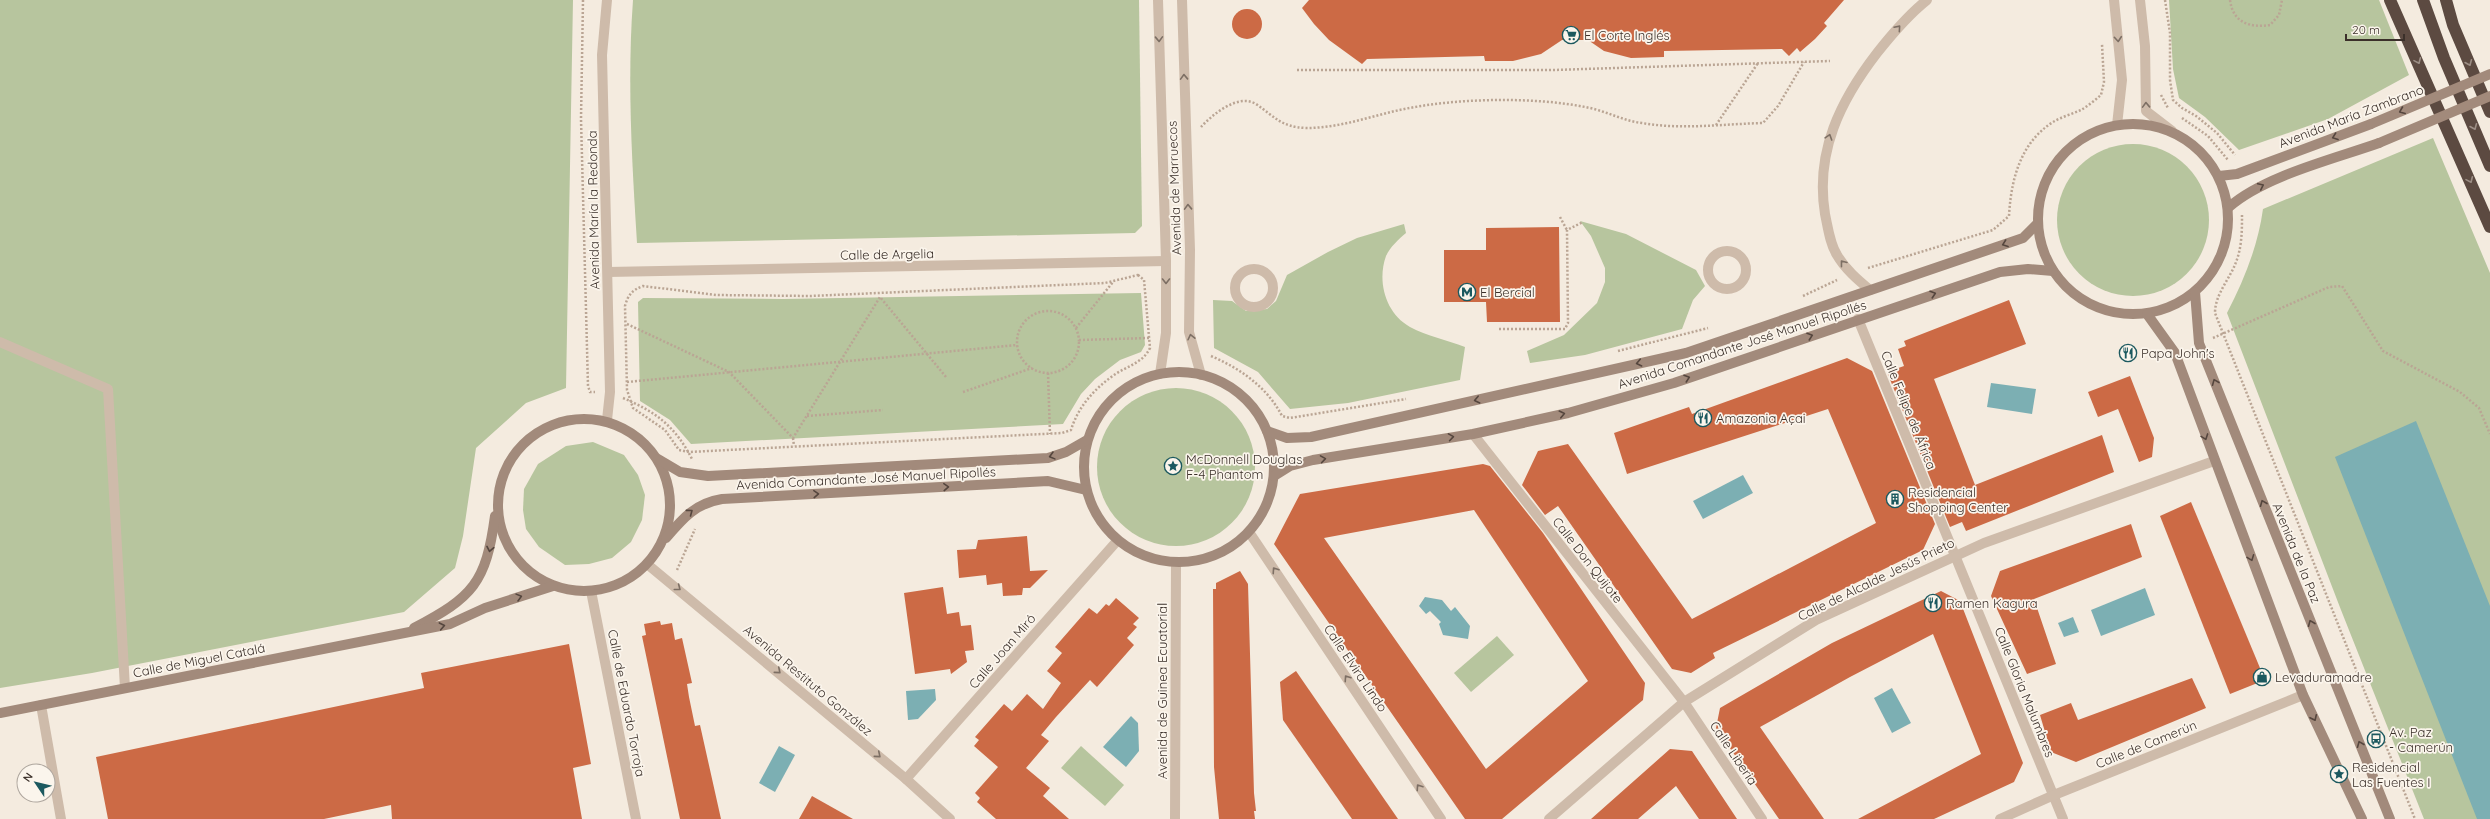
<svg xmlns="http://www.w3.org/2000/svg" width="2490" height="819" viewBox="0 0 2490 819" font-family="Quicksand,sans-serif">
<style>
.green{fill:#b7c59e}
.water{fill:#7cafb3}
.building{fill:#cc6a45;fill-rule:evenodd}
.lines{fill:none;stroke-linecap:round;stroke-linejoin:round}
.path{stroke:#baa594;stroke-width:2.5;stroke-dasharray:2 2;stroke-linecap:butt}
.lane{stroke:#cebbaa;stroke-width:10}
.street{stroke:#cebbaa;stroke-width:10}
.secondary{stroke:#a28a7b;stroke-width:10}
.highway{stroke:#5c4a41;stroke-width:12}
.secondary-bridge{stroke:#a28a7b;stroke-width:10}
.oneway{stroke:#7d6f64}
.oneway2{stroke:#9c8e85}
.oneway3{stroke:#55463e}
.labels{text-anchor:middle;stroke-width:3.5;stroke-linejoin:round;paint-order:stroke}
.poi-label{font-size:13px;fill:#3b302a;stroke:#fbf5ec;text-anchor:start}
.street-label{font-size:13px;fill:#3b302a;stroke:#fbf5ec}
</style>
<rect width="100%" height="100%" fill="#f4ebdf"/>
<g class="green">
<polygon points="0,0 573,0 566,388 526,403 476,448 463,536 455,568 404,612 92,673 0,688"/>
<path d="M633,0H1139L1142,226L1135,233L637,243C632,163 627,81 633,0Z"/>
<polygon points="2169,0 2379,0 2409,75 2328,119 2239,150 2205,117 2179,98 2173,69"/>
<path d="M2433,138L2490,273V819H2424L2341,610L2227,313C2244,280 2258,246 2263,209Z"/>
<circle cx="2133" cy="220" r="76"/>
<polygon points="1580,221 1626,234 1696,270 1705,286 1693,300 1682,329 1585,355 1530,363 1527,351 1564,335 1597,303 1605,282 1605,268 1591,236"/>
<path d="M1404,224L1406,233C1399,239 1390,247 1386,256C1377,281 1385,313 1410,327C1427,336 1447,340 1465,347L1460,380L1348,403L1290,409L1258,372L1214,348L1213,300L1232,301L1246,311L1267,309L1276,301L1287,275L1328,252L1357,238Z"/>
<polygon points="1141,293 1145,345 1141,352 1120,360 1095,379 1081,394 1063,424 691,444 670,420 640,401 638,302 643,298 783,299"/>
<circle cx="1176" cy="467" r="79"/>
<polygon points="593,442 624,455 638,475 645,495 642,520 631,542 612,558 589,564 565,565 539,547 526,529 523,510 524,489 538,464 566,446"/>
<polygon points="1497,636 1514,655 1471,692 1454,673"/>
<polygon points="1081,746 1124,785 1105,806 1061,768"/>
</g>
<g class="water">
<polygon points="1991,383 2036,389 2032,414 1987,407"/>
<polygon points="2416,421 2490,606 2490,819 2477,819 2335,457"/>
<polygon points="1743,475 1753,493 1703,519 1693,501"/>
<polygon points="2145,588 2155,615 2101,636 2091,610"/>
<polygon points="1425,597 1442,600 1451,611 1455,607 1470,626 1468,639 1443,635 1439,624 1441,622 1430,611 1426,614 1419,606"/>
<polygon points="2073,617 2079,632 2064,637 2058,623"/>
<polygon points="1892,688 1911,723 1892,733 1874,698"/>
<polygon points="935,689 936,700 918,719 908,720 906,691"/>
<polygon points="1131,716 1138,723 1139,751 1126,767 1103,747"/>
<polygon points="779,746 795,755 775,792 759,783"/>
</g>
<g class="building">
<polygon points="1309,0 1844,0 1824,23 1827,26 1815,39 1800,52 1797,48 1789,56 1782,49 1664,51 1664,57 1631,58 1604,51 1588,40 1562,40 1541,54 1513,61 1485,61 1484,56 1367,59 1362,64 1329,40 1314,24 1302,8"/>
<circle cx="1247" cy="24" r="15"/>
<polygon points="1559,227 1560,322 1487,322 1486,302 1444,302 1444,250 1486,250 1486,228"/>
<polygon points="2009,300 2026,344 1934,379 1975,485 2102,435 2114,472 1966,531 1962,522 1950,527 1887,372 1904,366 1898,349 1906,346 1904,341"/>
<polygon points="1847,358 1872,371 1935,524 1923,550 1713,653 1715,658 1691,673 1672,669 1558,506 1545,515 1522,485 1538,451 1568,444 1692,619 1876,523 1828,409 1627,474 1614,433 1689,407 1692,414"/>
<polygon points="2130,376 2154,438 2152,457 2139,462 2118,409 2098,417 2088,392"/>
<path d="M1483,464L1490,466L1543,533L1645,683L1643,700L1502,819H1465L1274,544L1300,494ZM1474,510L1588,681L1486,769L1324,538Z"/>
<polygon points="2191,502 2265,680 2230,694 2160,516"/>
<polygon points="2131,524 2142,557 2034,599 2056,664 2027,674 1991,596 2000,571"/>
<polygon points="1027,536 1030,571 1048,570 1030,588 1023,588 1022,595 1003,596 1002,583 987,585 986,575 959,578 957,550 976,549 978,540"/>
<polygon points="1240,571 1248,584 1254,793 1256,811 1254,811 1255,819 1219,819 1214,767 1213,589 1216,589 1216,583"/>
<polygon points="943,587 947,614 959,612 961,626 971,625 974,650 965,651 967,662 951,674 950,669 915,674 904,593"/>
<polygon points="1941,591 1960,601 2023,763 2014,782 1934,819 1858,819 1981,754 1933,634 1850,677 1760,727 1824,819 1779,819 1716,728 1720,708 1832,643"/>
<polygon points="1116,598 1139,618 1133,624 1137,627 1127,638 1134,645 1097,687 1090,680 1056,717 1041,735 1049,741 1026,768 1050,788 1043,796 1069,819 996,819 977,802 980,798 975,793 998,767 974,746 979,740 975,737 1004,704 1012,711 1027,694 1043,709 1061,683 1047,671 1062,653 1055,647 1089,608 1097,614 1106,604 1109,606"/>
<polygon points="660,621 661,625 672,623 675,640 682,638 692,683 687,684 689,697 695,726 700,725 721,819 680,819 642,636 646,635 644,624"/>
<polygon points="569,644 591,764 573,768 582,819 392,819 391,805 324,819 108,819 96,757 424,688 421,673"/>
<polygon points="1296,671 1398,819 1352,819 1283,720 1280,682"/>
<polygon points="2192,678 2206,708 2076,762 2051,752 2040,715 2071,703 2078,720"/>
<polygon points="1670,749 1692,751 1737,819 1699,819 1676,786 1638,819 1591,819"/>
<polygon points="812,796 853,819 799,819"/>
</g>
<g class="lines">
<g class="path">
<polyline points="583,0 581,119 588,386 590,392 595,392"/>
<polyline points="2165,0 2170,33 2170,80 2173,100 2182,108 2196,116 2217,133 2235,155"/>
<path d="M2230,0C2233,23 2250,28 2270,25L2279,15L2282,0"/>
<polyline points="1297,70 1554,70 1830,61"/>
<polyline points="2161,95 2168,108"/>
<polyline points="2182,118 2208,136 2228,160"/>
<polyline points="1716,125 1758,63"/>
<path d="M1201,127C1212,115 1238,93 1256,104C1275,117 1281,127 1306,128C1337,128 1366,118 1395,111C1430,103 1467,100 1503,100C1532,100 1562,102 1590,108C1608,112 1624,121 1642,123C1683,130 1722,124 1763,123L1778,106L1804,62"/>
<path d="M2242,215C2242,230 2242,247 2236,262C2230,279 2215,294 2215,313L2415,819"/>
<polyline points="1560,217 1567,230"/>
<path d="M1868,268L1993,230L2009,216C2011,180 2020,143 2053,122C2061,117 2072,114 2081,110C2088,106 2095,100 2101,95L2104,82L2102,44"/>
<path d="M1138,275L1144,280L1150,348C1143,363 1127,366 1114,375C1094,389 1078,407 1071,430L1062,433L689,452L679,450L665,430L633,408L627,390L625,306C628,295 632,290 643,286L716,295L810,296L1105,283Z"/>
<polyline points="1803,296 1837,280"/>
<circle cx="1048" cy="342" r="31"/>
<polyline points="627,324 729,372 793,438 880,297 946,377"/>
<polyline points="1076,328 1113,282"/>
<polyline points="1499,329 1565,329 1568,323 1567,230 1583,222"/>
<polyline points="2213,338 2329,287 2342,286 2383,351 2460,392 2479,408 2490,434"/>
<polyline points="1079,340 1149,338"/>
<polyline points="1618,351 1708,328"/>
<path d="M1211,356C1241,369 1267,387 1282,416L1290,418L1406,399"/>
<polyline points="1048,373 1050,434"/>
<polyline points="627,382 1017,345"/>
<polyline points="963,392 1032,368"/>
<path d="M623,398C656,412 675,426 692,459"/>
<polyline points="807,416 883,410"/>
<polyline points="793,438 794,446"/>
<polyline points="677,570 695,529"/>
</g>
<g class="lane">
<circle cx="1727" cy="270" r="19"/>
<circle cx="1254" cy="288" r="19"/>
<polyline points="0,342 108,389 125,688"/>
</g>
<g class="street">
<polyline points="1158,0 1166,261 1166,333 1160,374"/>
<polyline points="1182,0 1190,250 1189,332 1201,375"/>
<polyline points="2114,0 2122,80 2117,125"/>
<polyline points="2140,0 2145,46 2146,111 2172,131"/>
<polyline points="608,272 1166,261"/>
<path d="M1870,290C1858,280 1845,269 1837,255C1830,244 1828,228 1825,214C1815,152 1840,101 1877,53C1892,34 1908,15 1927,0"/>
<polyline points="1858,319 2063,819"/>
<polyline points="607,420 610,392 602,55 607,0"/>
<polyline points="1473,434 1684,702 1762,819"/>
<polyline points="1249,532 1441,819"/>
<polyline points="647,564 906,779 950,819"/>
<polyline points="591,591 636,819"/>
<polyline points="41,705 61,819"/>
<polyline points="906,779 1117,541"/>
<polyline points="1175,819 1176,563"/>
<polyline points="1549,819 1684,702 1816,620 1984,543 2214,461"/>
<polyline points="2000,819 2054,795 2303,695"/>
</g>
<g class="secondary">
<circle cx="2133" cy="219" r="95"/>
<polyline points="2219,176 2237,174 2371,124"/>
<path d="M2229,207C2264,176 2334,159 2379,143"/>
<polyline points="2195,292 2199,343 2390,819"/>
<polyline points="2147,314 2175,353 2303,695 2362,819"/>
<circle cx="1179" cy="467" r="95"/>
<circle cx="584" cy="505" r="86"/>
<polyline points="1267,431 1287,438 1311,437 1686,353 2023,238 2037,224"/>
<polyline points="658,459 680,472 708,476 1048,458 1066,452 1087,440"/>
<polyline points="1274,476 1290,466 1313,460 1473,434 1568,413 1674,383 2000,272 2028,269 2053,271"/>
<path d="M666,538C683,518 696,503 722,499L1048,481L1086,490"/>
<path d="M414,628C473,597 486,583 495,516"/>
<polyline points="0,713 450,624 485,608 553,586"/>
</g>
<g class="highway">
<polyline points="2390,0 2490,227"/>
<polyline points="2423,0 2444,58 2490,166"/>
<polyline points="2446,0 2453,25 2490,112"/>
</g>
<g class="secondary-bridge">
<polyline points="2371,124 2490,74"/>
<polyline points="2379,143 2490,96"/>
</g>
</g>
<defs><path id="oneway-chevron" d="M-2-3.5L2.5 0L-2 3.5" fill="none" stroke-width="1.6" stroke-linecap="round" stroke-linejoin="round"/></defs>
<g class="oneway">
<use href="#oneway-chevron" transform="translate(1898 28) rotate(-49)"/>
<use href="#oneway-chevron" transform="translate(1159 39) rotate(88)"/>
<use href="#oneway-chevron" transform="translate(2118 39) rotate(85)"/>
<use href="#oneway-chevron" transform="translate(1184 77) rotate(-92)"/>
<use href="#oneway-chevron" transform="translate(2146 105) rotate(-92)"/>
<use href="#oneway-chevron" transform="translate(1829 137) rotate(-72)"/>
<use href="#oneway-chevron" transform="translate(1188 207) rotate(-92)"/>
<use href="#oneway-chevron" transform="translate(1843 263) rotate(-128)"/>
<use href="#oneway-chevron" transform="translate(1166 281) rotate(90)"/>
<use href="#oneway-chevron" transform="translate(1191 337) rotate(-103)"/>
<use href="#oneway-chevron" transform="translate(1275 570) rotate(-124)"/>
<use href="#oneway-chevron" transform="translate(678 588) rotate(38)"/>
<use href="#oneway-chevron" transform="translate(778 671) rotate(40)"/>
<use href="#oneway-chevron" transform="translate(1347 678) rotate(-124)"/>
<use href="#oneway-chevron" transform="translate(878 755) rotate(40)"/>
<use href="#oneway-chevron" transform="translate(1419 787) rotate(-124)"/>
</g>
<g class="oneway2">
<use href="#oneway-chevron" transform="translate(2418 61) rotate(66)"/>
<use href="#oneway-chevron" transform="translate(2469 63) rotate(67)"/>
<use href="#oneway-chevron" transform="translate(2474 127) rotate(67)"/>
<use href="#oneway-chevron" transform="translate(2470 180) rotate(66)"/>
</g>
<g class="oneway3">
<use href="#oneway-chevron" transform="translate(2402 111) rotate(158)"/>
<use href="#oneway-chevron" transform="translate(2335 137) rotate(160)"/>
<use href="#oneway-chevron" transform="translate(2261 186) rotate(-25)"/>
<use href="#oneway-chevron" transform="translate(2005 244) rotate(160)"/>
<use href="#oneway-chevron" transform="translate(1933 294) rotate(-18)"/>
<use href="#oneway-chevron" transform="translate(1810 336) rotate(-19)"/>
<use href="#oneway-chevron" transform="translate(1639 363) rotate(168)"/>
<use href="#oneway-chevron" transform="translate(1687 378) rotate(-19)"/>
<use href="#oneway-chevron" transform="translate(2215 382) rotate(-112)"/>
<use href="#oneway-chevron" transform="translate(1477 400) rotate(167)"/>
<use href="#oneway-chevron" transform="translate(1562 414) rotate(-13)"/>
<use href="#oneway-chevron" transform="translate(1451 437) rotate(-9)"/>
<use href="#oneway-chevron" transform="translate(2205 437) rotate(70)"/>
<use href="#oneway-chevron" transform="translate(1052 456) rotate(165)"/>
<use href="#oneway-chevron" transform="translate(1323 459) rotate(-9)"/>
<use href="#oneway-chevron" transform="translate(946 487) rotate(-3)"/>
<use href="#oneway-chevron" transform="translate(816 494) rotate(-3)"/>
<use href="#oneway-chevron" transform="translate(2263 503) rotate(-112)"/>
<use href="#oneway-chevron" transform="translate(690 512) rotate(-37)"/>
<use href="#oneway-chevron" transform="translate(490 549) rotate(101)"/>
<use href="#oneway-chevron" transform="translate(2251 558) rotate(69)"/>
<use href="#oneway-chevron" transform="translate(519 597) rotate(-15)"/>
<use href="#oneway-chevron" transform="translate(2311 623) rotate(-112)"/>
<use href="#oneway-chevron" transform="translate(442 626) rotate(-11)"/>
<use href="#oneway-chevron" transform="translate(2314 718) rotate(65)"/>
<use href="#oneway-chevron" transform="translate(2360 744) rotate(-112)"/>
</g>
<defs>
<symbol id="supermarket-ring" viewBox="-11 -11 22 22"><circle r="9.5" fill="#fbf5ec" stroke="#1c595f" stroke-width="1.5"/><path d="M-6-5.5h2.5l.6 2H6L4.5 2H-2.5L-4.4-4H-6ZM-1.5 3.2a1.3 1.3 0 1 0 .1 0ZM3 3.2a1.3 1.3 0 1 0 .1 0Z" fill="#1c595f"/></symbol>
<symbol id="metro-ring" viewBox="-11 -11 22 22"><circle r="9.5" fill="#fbf5ec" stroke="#1c595f" stroke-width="1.5"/><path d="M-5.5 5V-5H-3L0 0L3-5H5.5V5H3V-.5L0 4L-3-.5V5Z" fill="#1c595f"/></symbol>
<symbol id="restaurant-ring" viewBox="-11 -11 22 22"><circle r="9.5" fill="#fbf5ec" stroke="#1c595f" stroke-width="1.5"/><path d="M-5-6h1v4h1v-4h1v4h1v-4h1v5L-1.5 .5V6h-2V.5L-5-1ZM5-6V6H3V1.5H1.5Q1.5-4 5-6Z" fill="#1c595f"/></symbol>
<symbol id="sight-ring" viewBox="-11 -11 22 22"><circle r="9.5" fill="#fbf5ec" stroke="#1c595f" stroke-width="1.5"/><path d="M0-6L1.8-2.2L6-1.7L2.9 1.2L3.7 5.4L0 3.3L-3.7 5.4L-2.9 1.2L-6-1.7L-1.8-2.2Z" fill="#1c595f"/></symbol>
<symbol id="building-ring" viewBox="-11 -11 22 22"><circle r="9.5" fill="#fbf5ec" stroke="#1c595f" stroke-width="1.5"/><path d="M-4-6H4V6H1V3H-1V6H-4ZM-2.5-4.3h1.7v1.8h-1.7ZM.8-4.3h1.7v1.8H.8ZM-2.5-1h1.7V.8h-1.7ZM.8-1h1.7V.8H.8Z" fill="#1c595f"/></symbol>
<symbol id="shop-ring" viewBox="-11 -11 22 22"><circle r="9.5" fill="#fbf5ec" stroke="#1c595f" stroke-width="1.5"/><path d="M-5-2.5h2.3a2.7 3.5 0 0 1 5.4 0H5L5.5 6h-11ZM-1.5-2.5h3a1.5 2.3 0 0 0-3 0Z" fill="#1c595f"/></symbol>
<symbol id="bus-ring" viewBox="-11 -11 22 22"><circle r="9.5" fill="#fbf5ec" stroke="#1c595f" stroke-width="1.5"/><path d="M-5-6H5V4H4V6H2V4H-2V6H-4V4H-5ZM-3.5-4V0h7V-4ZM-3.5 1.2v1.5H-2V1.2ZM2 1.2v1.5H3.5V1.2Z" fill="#1c595f"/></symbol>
</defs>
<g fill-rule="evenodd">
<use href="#supermarket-ring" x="1561" y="25" width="20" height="20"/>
<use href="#metro-ring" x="1457" y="282" width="20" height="20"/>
<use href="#restaurant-ring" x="2118" y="343" width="20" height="20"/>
<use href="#restaurant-ring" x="1693" y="408" width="20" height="20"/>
<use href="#sight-ring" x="1163" y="456" width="20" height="20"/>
<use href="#building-ring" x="1885" y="489" width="20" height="20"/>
<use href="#restaurant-ring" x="1923" y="593" width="20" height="20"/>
<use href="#shop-ring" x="2252" y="667" width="20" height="20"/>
<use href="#bus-ring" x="2366" y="729" width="20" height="20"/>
<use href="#sight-ring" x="2329" y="764" width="20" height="20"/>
</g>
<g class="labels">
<g class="poi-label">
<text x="1584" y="40">El Corte Inglés</text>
<text x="1480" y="297">El Bercial</text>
<text x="2141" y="358">Papa John's</text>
<text x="1716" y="423">Amazonia Açai</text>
<text x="1186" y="464">McDonnell Douglas<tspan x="1186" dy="15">F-4 Phantom</tspan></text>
<text x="1908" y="497">Residencial<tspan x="1908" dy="15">Shopping Center</tspan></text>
<text x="1946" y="608">Ramen Kagura</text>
<text x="2275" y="682">Levaduramadre</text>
<text x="2389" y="737">Av. Paz<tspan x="2389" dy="15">- Camerún</tspan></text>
<text x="2352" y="772">Residencial<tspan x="2352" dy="15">Las Fuentes I</tspan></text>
</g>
<g class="street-label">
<text transform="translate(2351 116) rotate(-21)" y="5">Avenida María Zambrano</text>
<text transform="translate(1174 188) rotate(-92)" y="5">Avenida de Marruecos</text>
<text transform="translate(593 210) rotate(-91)" y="5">Avenida María la Redonda</text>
<text transform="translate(887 254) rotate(-1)" y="5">Calle de Argelia</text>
<text transform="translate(1742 344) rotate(-18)" y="5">Avenida Comandante José Manuel Ripollés</text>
<text transform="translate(1909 410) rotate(68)" y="5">Calle Felipe de África</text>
<text transform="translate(866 478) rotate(-3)" y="5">Avenida Comandante José Manuel Ripollés</text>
<text transform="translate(2297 553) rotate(68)" y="5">Avenida de la Paz</text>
<text transform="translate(1588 560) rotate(52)" y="5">Calle Don Quijote</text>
<text transform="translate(1876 579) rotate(-26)" y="5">Calle de Alcalde Jesús Prieto</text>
<text transform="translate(1002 651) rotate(-49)" y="5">Calle Joan Miró</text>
<text transform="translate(199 660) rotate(-11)" y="5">Calle de Miguel Catalá</text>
<text transform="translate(1356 668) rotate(56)" y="5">Calle Elvira Lindo</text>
<text transform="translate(808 680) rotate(40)" y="5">Avenida Restituto González</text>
<text transform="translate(1162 691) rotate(-90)" y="5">Avenida de Guinea Ecuatorial</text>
<text transform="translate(2025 692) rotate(68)" y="5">Calle Gloria Malumbres</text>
<text transform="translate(627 703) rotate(79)" y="5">Calle de Eduardo Torroja</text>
<text transform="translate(2146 744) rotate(-22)" y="5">Calle de Camerún</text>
<text transform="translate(1734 753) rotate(56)" y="5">Calle Liberia</text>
</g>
</g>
<g transform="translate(36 783) rotate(305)"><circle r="19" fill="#fbf5ec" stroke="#aea69e"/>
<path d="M0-3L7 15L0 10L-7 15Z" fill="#1c595f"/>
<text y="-6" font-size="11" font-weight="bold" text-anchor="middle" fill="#3b302a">N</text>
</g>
<path d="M2346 34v6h58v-6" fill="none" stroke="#3b302a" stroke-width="2"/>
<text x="2352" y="34" font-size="12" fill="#3b302a" stroke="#fbf5ec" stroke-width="3" paint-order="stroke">20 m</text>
</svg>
